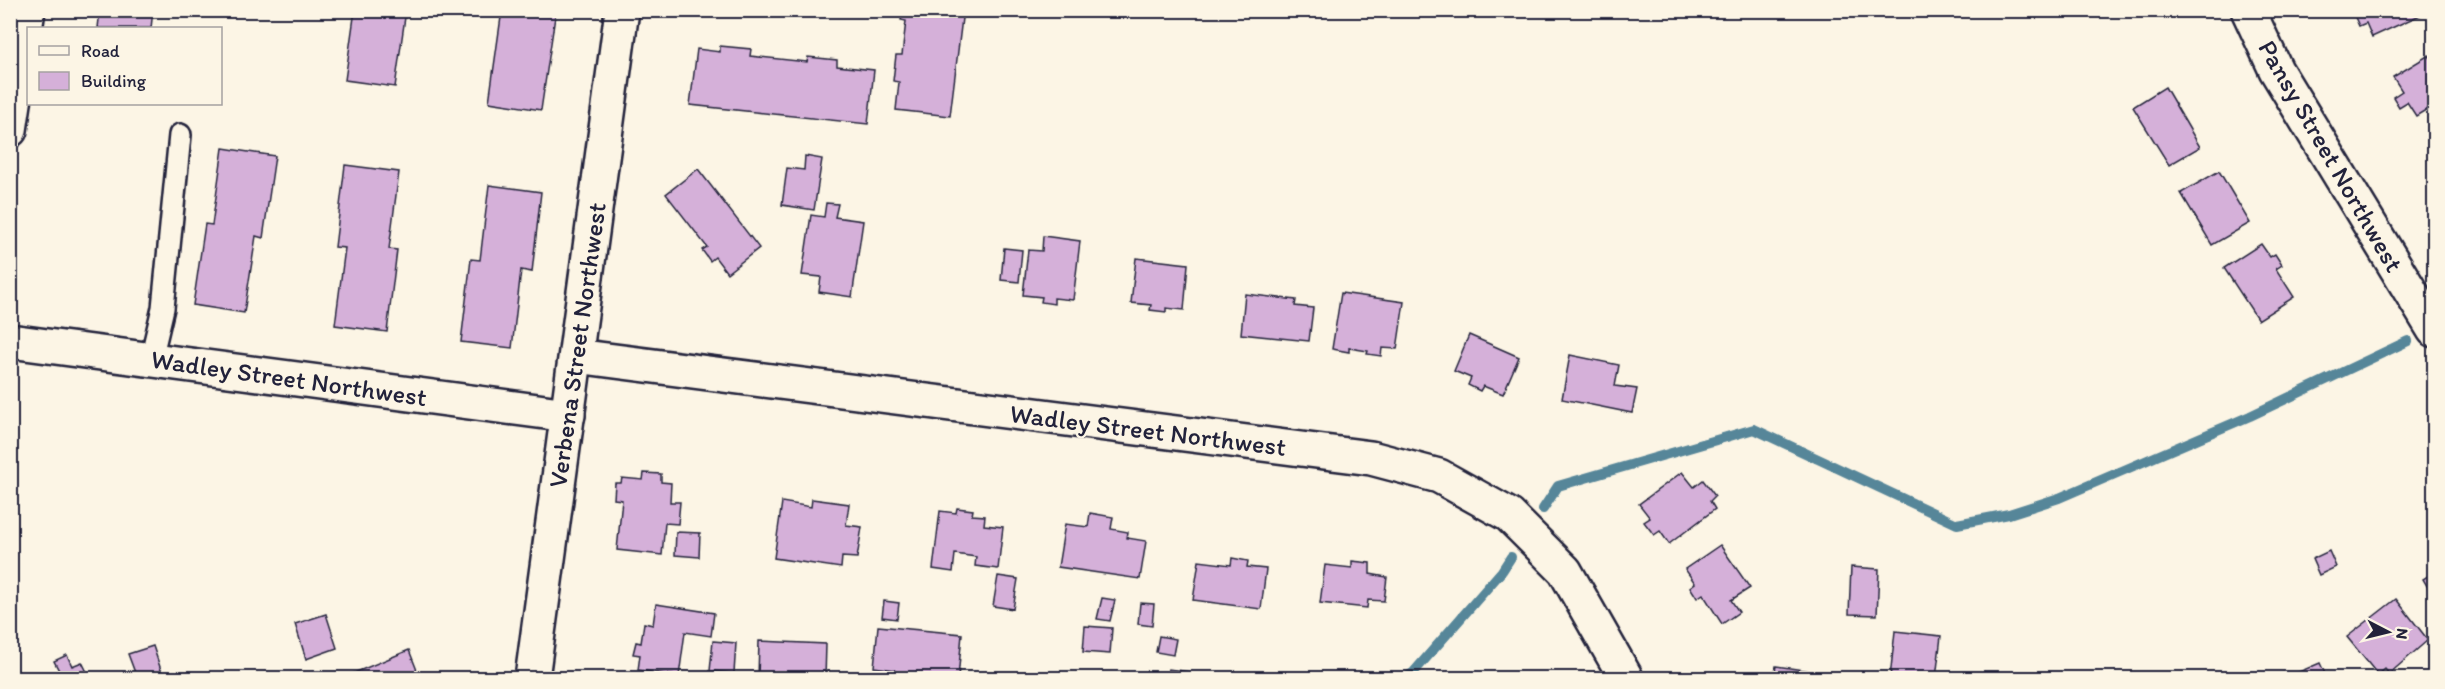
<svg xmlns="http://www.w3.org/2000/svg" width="2445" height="689" viewBox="0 0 2445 689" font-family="Itim,sans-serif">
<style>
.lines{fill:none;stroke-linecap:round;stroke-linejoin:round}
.stream{stroke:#578699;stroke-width:10}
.building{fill:#d5b0d9;stroke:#22223b;stroke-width:1.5}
.service-casing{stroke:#22223b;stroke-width:26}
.minor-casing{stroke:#22223b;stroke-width:38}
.service{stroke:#fcf5e5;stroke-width:21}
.minor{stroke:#fcf5e5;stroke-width:33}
.labels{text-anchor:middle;stroke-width:4.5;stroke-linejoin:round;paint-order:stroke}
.street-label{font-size:26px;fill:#22223b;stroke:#fcf5e5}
</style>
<rect width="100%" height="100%" fill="#fcf5e5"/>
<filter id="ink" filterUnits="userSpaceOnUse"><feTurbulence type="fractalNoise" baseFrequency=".0167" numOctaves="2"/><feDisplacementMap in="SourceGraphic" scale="12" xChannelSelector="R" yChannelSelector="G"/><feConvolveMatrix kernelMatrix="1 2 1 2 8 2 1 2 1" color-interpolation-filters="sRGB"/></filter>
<g filter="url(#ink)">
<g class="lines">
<g class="stream">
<polyline points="1543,509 1558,486 1754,429 1957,524 2009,514 2059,498 2250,416 2408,341"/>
<polyline points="1405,678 1413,673 1502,571 1511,557"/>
</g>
</g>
<g class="building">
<polygon points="100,10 153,10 151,28 98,28"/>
<polygon points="355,10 406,10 395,87 345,80"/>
<polygon points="502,10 556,10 541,110 489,102"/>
<polygon points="903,10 963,10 950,116 896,110 899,82 893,81 896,55 902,55 906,21 901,20"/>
<polygon points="2360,10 2431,10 2372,37 2366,23 2359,26 2354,15"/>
<polygon points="720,46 751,49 750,56 807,62 808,57 837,60 837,66 874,70 868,124 690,105 697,49 720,52"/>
<polygon points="2429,55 2434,63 2434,105 2416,116 2407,102 2399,107 2393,97 2402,91 2393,77"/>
<polygon points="2165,87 2200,147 2169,165 2133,107"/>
<polygon points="223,148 275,156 263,238 256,236 244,313 193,305 205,224 212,225"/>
<polygon points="805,156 822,159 814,210 782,205 787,168 804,170"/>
<polygon points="345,165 399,172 389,249 397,250 387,332 335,325 345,248 335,247"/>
<polygon points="698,169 759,248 727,273 715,257 710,261 702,250 707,247 666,194"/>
<polygon points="2219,171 2250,223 2212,245 2181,193"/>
<polygon points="489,185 541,192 532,272 521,270 512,348 461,342 471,259 480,260"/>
<polygon points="826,203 838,204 835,217 863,221 852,297 819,292 821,277 802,275 811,215 824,217"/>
<polygon points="1043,236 1080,241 1073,300 1054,298 1054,304 1041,302 1042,297 1023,295 1028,250 1042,251"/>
<polygon points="2261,244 2270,257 2275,254 2282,265 2276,269 2294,297 2258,320 2224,268"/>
<polygon points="1004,248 1022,250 1019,282 1001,280"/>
<polygon points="1136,258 1188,264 1184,310 1166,308 1166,312 1150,310 1151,305 1131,303"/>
<polygon points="1341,293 1404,302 1397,349 1382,348 1381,356 1367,354 1368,351 1349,348 1349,352 1332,349"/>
<polygon points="1245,294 1296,300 1295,306 1313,308 1309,341 1241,334"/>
<polygon points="1469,335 1519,357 1503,394 1483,386 1480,391 1468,385 1471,378 1454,371"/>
<polygon points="1570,355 1619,365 1615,386 1637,389 1632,413 1562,399"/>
<polygon points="1682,472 1694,487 1703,480 1715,496 1710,501 1715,509 1669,544 1660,531 1654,535 1644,522 1650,518 1639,504"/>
<polygon points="644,473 661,474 661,482 671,483 670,502 680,502 678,524 665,523 662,555 617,550 622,500 614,499 615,483 621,483 622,478 643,480"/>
<polygon points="812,499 849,504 846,525 862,527 857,558 842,557 841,568 774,558 782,502 811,507"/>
<polygon points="957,508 973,510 972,515 985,516 984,525 1003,527 998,569 975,566 976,557 955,554 953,572 933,569 940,511 956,513"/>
<polygon points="1090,513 1113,517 1111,529 1128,532 1127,538 1146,541 1140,579 1058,567 1065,524 1088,527"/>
<polygon points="676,532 700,533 699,557 675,555"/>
<polygon points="1720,545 1750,588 1731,600 1739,612 1722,624 1703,594 1697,598 1690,587 1695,583 1685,569"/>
<polygon points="2329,551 2336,567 2319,575 2312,559"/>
<polygon points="1232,558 1248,561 1247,567 1266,569 1261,609 1193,600 1199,561 1231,565"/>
<polygon points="1352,561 1370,563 1370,574 1387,577 1384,601 1368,600 1367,608 1320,603 1325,565 1352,568"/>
<polygon points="1851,567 1879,569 1877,615 1849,614"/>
<polygon points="2434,572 2434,598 2423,579"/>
<polygon points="998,576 1018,579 1013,609 993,606"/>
<polygon points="1102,598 1115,600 1110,621 1097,619"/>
<polygon points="2396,599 2428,640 2389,674 2385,669 2378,675 2347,637"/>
<polygon points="884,601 899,603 897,619 882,617"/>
<polygon points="1140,603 1154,604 1152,626 1138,624"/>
<polygon points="656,604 714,613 711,636 685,632 679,676 638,670 640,655 633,654 636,642 641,643 644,623 653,625"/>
<polygon points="326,614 337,648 306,659 295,624"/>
<polygon points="878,626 962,634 958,678 914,676 913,678 894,678 895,670 874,667"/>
<polygon points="1085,626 1112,628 1110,654 1083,652"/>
<polygon points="1895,631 1941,636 1936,678 1890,678"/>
<polygon points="1159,636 1176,639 1173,655 1156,652"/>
<polygon points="713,641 736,643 734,673 710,671"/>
<polygon points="759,641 826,644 825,678 758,678"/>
<polygon points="153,646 162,673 146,678 137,678 128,654"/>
<polygon points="409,650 420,678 351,678 349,675"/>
<polygon points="67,655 72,666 82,662 90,678 63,678 54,661"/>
<polygon points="2320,663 2327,678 2271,678 2283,673 2285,678"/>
<polygon points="1776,666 1851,677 1851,678 1774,678"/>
<polygon points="1168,669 1190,672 1189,678 1166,678"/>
<polygon points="265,673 267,678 250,678"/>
</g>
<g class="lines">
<defs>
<polyline id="service" points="151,359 163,308 180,135"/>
<g id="minor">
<polyline points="2248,10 2276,70 2434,330"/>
<polyline points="10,130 28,10"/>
<polyline points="10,341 568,415"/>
<polyline points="576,356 1371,458 1439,476 1509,515 1565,571 1626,678"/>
<polyline points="532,678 622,10"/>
</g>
</defs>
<use href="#service" class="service-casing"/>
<use href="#minor" class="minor-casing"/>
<use href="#service" class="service"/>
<use href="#minor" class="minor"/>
</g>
</g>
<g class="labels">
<g class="street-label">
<text transform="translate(2331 156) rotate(60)" y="9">Pansy Street Northwest</text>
<text transform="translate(577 345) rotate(-82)" y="9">Verbena Street Northwest</text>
<text transform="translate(289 378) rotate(8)" y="9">Wadley Street Northwest</text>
<text transform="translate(1148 430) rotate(7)" y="9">Wadley Street Northwest</text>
</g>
</g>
<rect width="2445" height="689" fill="none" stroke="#fcf5e5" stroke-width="36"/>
<rect x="18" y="18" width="2409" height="653" fill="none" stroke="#22223b" stroke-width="2" filter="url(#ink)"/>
<rect x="27" y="27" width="195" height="78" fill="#fcf5e5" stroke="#a5a1a1" stroke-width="1.5"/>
<rect x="39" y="46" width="30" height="9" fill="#fcf5e5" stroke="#a5a1a1" stroke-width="1.5"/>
<text x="81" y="57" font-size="18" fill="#22223b">Road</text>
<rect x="39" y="72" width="30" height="18" fill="#d5b0d9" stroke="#a5a1a1" stroke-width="1.5"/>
<text x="81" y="87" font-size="18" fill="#22223b">Building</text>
<g transform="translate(2388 632) rotate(97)" stroke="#fcf5e5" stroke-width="4.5" paint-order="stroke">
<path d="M0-4.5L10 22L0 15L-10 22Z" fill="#22223b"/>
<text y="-9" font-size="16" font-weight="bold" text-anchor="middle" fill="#22223b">N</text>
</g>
</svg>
